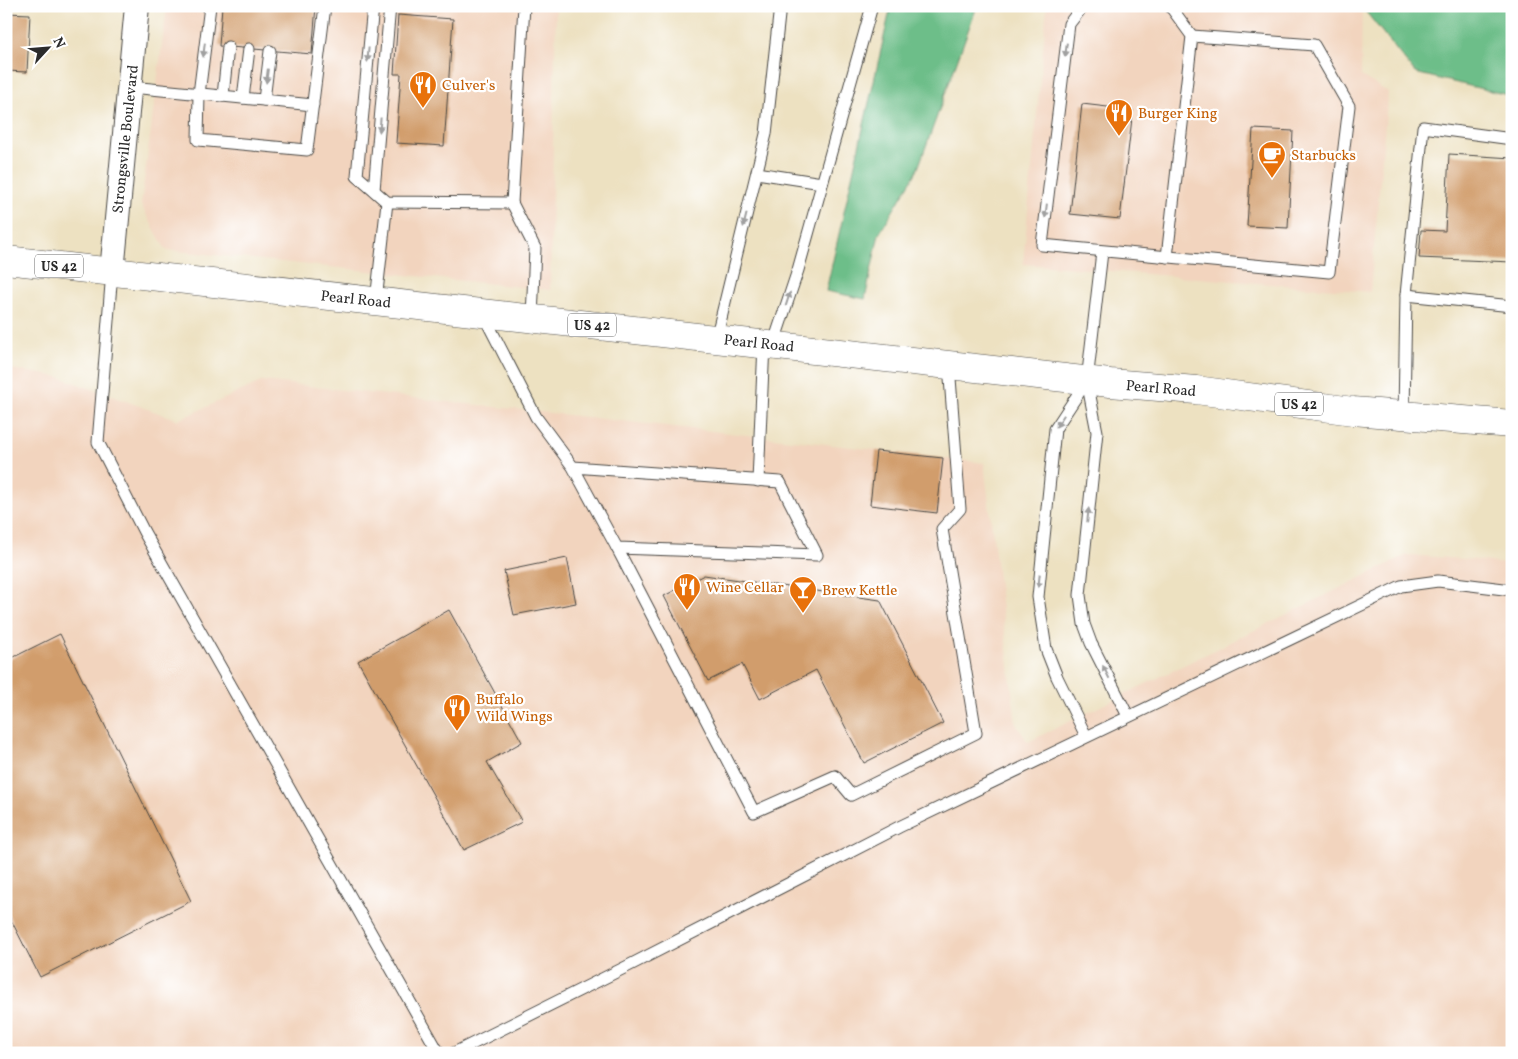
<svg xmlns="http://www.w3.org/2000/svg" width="1518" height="1059" viewBox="0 0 1518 1059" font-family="Vollkorn,serif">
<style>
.built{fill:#f2d4be}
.forest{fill:#6dbe89;stroke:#4c745a}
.building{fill:#d19d6c}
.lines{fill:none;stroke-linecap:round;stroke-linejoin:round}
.service-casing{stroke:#484642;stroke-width:13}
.minor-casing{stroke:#484642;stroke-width:26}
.primary-casing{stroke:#484642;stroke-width:29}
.service{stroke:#fff;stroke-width:11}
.minor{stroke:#fff;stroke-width:24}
.primary{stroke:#fff;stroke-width:28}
.oneway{fill:#a0a0a0}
.labels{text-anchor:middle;stroke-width:4.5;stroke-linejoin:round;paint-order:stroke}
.shield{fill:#fff;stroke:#6b6b6b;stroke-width:1}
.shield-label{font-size:14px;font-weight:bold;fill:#2b2b2b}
.food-label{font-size:15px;fill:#c56008;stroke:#fff;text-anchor:start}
.street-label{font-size:15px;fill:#2b2b2b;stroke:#fff}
</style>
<rect width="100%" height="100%" fill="#fff"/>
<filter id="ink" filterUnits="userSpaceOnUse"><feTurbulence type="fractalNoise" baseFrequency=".02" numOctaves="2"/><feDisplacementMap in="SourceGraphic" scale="10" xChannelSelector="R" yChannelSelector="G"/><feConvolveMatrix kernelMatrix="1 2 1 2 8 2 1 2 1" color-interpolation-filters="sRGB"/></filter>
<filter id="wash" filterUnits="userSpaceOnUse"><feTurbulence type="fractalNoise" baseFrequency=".0096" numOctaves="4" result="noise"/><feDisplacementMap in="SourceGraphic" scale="20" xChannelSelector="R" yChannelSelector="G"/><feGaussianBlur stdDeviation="1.12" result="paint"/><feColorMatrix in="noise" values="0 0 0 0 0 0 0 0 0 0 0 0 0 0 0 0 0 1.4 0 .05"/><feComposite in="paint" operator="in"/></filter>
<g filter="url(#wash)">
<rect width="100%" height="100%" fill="#ede1c1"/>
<g class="built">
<polygon points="167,6 556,6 550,290 166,250 141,205"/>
<polygon points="1047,6 1362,7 1361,76 1388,92 1370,292 1023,264"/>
<polygon points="6,368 59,377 178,420 263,381 809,442 984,463 1016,724 1028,742 1407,555 1476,560 1512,565 1512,1053 6,1053"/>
</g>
<g class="forest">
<polygon points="891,6 977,6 917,171 879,234 865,299 826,291"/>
<polygon points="1353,6 1512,6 1512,96 1415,73 1362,7"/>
</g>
<g id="blocks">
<g class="building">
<polygon points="222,6 316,6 312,54 219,46"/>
<polygon points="6,13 30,14 27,72 6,71"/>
<polygon points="398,15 453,19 444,146 396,143 401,74 394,74"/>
<polygon points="1082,104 1133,110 1120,219 1070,214"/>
<polygon points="1253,129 1293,131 1288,228 1247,226"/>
<polygon points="1449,154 1512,158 1512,262 1419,258 1421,230 1445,231"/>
<polygon points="876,451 943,458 937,513 870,505"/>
<polygon points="567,558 576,603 514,615 504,571"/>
<polygon points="704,575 880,600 943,723 864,763 816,670 760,699 742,664 708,681 664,596"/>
<polygon points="449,610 522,742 487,762 522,822 464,850 358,661"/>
<polygon points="60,634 191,901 40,977 6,910 6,661"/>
</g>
</g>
</g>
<g filter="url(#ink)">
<use href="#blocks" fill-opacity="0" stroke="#484642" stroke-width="1"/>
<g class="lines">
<defs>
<g id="service">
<polyline points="210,6 199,94 198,140 307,150 325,6"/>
<polyline points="373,6 357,176 387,202 512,203"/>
<polyline points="524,6 512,203 535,248 532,318"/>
<polyline points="1083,6 1069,24 1042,245 1329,272 1349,106 1314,45 1192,36"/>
<polyline points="131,87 313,105"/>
<polyline points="223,96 228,47"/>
<polyline points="243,98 249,49"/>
<polyline points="264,100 270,51"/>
<polyline points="757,173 822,183"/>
<polyline points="374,190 390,6"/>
<polyline points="1102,252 1087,381 1097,432 1080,595 1084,624 1091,643 1128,716"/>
<polyline points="1167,257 1192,36 1170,6"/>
<polyline points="112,272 98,442 144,532 439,1053"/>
<polyline points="1406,295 1423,127 1512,139"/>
<polyline points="376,301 387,202"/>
<polyline points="483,314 536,417 573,467 780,482 817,555 617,548 573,467"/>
<polyline points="716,339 766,134 780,6"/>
<polyline points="773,345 798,270 872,6"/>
<polyline points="1404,415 1406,295 1512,306"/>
<polyline points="758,481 764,344"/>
<polyline points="617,548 754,812 835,776 851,795 976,733 942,529 960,509 949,365"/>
<polyline points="1086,736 1057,677 1046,649 1038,597 1055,429 1086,382"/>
<polyline points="454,1053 626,967 899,827 1401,586 1438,581 1512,590"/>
</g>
<polyline id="minor" points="112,272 137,6"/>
<polyline id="primary" points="6,260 1110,383 1196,390 1353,411 1512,424"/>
</defs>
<use href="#service" class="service-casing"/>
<use href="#minor" class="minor-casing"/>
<use href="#primary" class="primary-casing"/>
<use href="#service" class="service"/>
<use href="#minor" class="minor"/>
<use href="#primary" class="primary"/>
</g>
<defs><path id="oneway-solid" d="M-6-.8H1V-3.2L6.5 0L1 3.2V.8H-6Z" transform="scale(1.25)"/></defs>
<g class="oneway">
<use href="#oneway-solid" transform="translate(204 50) rotate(97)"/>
<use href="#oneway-solid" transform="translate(1066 50) rotate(97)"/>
<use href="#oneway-solid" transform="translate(368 55) rotate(95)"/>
<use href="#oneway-solid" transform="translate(267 76) rotate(97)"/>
<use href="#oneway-solid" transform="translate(380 125) rotate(95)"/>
<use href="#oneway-solid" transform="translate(1046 211) rotate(97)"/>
<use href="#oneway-solid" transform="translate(745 220) rotate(104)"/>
<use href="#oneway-solid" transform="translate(788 299) rotate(-72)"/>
<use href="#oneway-solid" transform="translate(1060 421) rotate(123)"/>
<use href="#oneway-solid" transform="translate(1088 515) rotate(-84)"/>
<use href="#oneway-solid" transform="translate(1039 581) rotate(96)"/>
<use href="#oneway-solid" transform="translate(1106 672) rotate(-117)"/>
</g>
</g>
<defs>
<symbol id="restaurant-pin" viewBox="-11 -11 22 30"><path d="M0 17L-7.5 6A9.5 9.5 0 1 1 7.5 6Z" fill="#e8710a" stroke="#fff"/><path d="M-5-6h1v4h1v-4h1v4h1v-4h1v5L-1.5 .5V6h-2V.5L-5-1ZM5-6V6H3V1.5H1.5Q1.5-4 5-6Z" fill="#fff"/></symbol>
<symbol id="cafe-pin" viewBox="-11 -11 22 30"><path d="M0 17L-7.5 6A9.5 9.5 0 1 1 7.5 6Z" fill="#e8710a" stroke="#fff"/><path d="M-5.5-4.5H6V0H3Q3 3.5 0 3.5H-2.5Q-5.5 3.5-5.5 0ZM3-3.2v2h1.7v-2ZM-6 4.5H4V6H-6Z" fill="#fff"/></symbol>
<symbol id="bar-pin" viewBox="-11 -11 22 30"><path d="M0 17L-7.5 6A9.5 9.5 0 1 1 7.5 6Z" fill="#e8710a" stroke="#fff"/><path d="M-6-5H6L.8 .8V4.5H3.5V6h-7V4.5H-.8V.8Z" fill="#fff"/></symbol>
</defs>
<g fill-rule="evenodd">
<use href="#restaurant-pin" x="407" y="69" width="32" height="43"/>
<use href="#restaurant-pin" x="1103" y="97" width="32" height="43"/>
<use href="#cafe-pin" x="1256" y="139" width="32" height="43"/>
<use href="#restaurant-pin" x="671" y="571" width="32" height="43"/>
<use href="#bar-pin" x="787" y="574" width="32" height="43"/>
<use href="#restaurant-pin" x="441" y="692" width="32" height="43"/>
</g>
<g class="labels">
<g class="shield">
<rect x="35" y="254.5" width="48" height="23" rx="4"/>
<rect x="568" y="313.5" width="48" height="23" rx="4"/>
<rect x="1275" y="392.5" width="48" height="23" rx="4"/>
</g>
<g class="shield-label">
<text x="59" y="271">US 42</text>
<text x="592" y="330">US 42</text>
<text x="1299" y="409">US 42</text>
</g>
<g class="food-label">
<text x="442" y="90">Culver's</text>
<text x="1138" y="118">Burger King</text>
<text x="1291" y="160">Starbucks</text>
<text x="706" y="592">Wine Cellar</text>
<text x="822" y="595">Brew Kettle</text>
<text x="476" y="704">Buffalo<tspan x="476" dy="17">Wild Wings</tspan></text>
</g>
<g class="street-label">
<text transform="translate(125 139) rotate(-84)" y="5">Strongsville Boulevard</text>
<text transform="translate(356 299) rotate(6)" y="5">Pearl Road</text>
<text transform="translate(759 343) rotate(6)" y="5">Pearl Road</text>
<text transform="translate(1161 388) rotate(5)" y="5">Pearl Road</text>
</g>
</g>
<rect width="1518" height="1059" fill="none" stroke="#fff" stroke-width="25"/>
<g transform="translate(48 48) rotate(64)" stroke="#ffffff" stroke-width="4" paint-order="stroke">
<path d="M0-4L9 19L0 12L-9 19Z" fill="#2b2b2b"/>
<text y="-8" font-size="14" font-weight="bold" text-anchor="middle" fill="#2b2b2b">N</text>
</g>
</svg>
